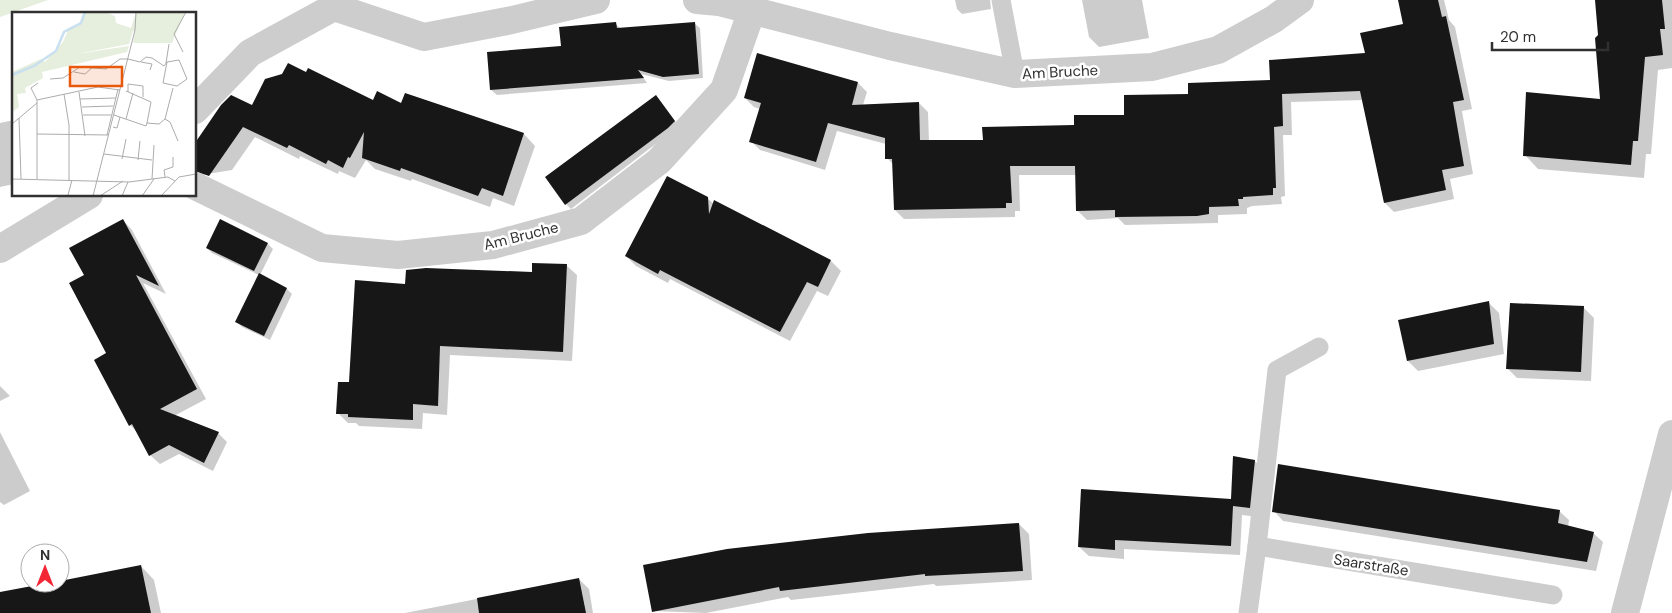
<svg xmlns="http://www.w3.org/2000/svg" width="1672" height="613" viewBox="0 0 1672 613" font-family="'DM Sans',sans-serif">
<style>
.green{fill:#e6eedd}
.shadow{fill:#0003}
.building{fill:#171717}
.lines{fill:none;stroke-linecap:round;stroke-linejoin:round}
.service{stroke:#cdcdcd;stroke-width:19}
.minor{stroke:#cdcdcd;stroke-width:28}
.tertiary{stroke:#cdcdcd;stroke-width:28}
.labels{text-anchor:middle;stroke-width:5;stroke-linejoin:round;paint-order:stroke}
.street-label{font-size:15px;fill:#303030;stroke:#fff}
.inset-river{fill:none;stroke:#c8e0ef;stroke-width:2.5}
.inset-road{fill:none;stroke:#acacac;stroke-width:1}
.view{fill:#e8590c;fill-opacity:0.15;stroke:#e8590c;stroke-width:2.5}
.inset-edge{fill:none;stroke:#303030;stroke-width:2.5}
</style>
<rect width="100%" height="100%" fill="#fff"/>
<polygon class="green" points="0,0 48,0 0,17"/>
<g class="shadow">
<polygon points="955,0 990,0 991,9 962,14 957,9"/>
<polygon points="1082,0 1142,0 1149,38 1099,47 1089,37"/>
<polygon points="1400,0 1444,0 1449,20 1455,27 1472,109 1462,111 1473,174 1450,179 1454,199 1394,212 1385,203 1364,100 1291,102 1292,135 1283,135 1285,196 1281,197 1282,204 1252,206 1247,208 1247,214 1218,215 1218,223 1125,225 1118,218 1087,220 1078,211 1077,175 1019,175 1020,211 1015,211 1015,217 904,219 895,210 894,165 887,158 886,144 837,131 825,170 760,150 751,141 760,109 754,107 745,98 858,83 867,92 863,105 919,103 928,112 929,142 984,142 1125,116 1189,95 1271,81 1366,54 1405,25"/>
<polygon points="1596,0 1672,0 1672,68 1658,70 1651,154 1646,154 1644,178 1538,169 1525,155 1601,100 1600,35"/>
<polygon points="694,23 700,28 703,78 669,81 641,74 647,83 497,95 491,90 562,47 616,24 621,29"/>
<polygon points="406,94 524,134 535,146 514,206 493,198 490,207 412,179 411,181 375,169 366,160 355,178 339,171 338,174 300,156 299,159 255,137 232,170 195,176 195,145 252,107 373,101 401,104"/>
<polygon points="656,97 679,126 571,209 566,204"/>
<polygon points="14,120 14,184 0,187 0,123"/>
<polygon points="707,198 714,204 714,202 831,261 841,271 828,296 817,291 790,341 670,279 668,283 636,266 626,256"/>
<polygon points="123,220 132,230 166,294 143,283 206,399 174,416 218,433 227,442 213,471 179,454 160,464 150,455 139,434 130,425 96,360 108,353 86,276"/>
<polygon points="268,244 273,249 260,275 287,289 292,294 270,340 242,327 237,322 259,275 212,253 207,248"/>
<polygon points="567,266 577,275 572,361 450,355 447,415 423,413 422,429 359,426 356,423 348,423 338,413 350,384 407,285 533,274"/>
<polygon points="1489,303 1499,313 1504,354 1418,371 1408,361"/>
<polygon points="1584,308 1594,318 1591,381 1517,378 1507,368"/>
<polygon points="0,386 10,396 0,401"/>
<polygon points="0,432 30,491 4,505 0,502"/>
<polygon points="1255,461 1264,471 1259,517 1242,515 1240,555 1124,549 1124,559 1089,556 1079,547 1232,500"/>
<polygon points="1274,511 1559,511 1569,520 1568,527 1593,533 1603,542 1596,571 1283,521"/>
<polygon points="1019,524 1029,534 1032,580 936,586 934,584 791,600 788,597 706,613 653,611"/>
<polygon points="141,566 154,580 161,613 0,613 0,594"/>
<polygon points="579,579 589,589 593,613 405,613"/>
</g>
<g class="building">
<polygon points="1398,0 1438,0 1442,17 1446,16 1464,100 1453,102 1464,166 1442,170 1446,190 1384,203 1360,91 1282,94 1283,126 1274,127 1276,188 1273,188 1273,195 1243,197 1243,199 1238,199 1239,206 1209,207 1209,214 1197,216 1115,217 1115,210 1076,211 1075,166 1010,166 1012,203 1006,203 1006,208 894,210 892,159 885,159 885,138 828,123 816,162 749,142 761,103 744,98 757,53 858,82 852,105 919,102 920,140 983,140 982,127 1074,125 1074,115 1124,115 1124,95 1188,94 1188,83 1270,80 1269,60 1365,53 1360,33 1403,24"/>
<polygon points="1595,0 1662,0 1665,29 1660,29 1663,55 1645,57 1638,141 1633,141 1631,165 1523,156 1526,92 1600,99 1595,38 1598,35"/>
<polygon points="616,22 617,28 695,22 699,74 663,77 638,70 644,78 490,90 487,52 561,46 559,27"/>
<polygon points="288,63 306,72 308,68 373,100 377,91 401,103 405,93 524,133 503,196 482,188 478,196 401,168 400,171 362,158 364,132 350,158 348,157 343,168 328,160 326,164 289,145 287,148 243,127 209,176 195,171 195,143 221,105 231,95 252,105 265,79 282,74"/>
<polygon points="656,95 675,121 668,128 565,205 545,177"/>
<polygon points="667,176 708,197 709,214 714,200 831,260 818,287 807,282 780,332 660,270 658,274 625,256"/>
<polygon points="123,219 159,286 136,275 197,389 160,409 219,432 204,463 169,445 149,456 132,424 129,426 94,360 106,353 69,283 84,275 69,248"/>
<polygon points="220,219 268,243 254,271 206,248"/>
<polygon points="532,263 567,264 563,352 440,346 438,406 413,404 413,420 348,417 348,414 336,414 338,382 349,382 355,280 405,284 406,270 426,268 532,272"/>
<polygon points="259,273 287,288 264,336 235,322"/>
<polygon points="1489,301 1494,344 1407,361 1398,320"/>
<polygon points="1510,303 1584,306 1581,372 1506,369"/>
<polygon points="1233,456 1255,460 1250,508 1233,506 1231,546 1115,540 1115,550 1078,547 1081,489 1231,499"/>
<polygon points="1278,464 1560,510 1558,523 1594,532 1587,562 1272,512"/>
<polygon points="1019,523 1023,571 925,576 925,574 780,591 779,587 652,612 643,565 727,549 868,533"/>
<polygon points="141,565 151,613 0,613 0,592 48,583 60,583 60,581"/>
<polygon points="579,578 586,613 479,613 477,598"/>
</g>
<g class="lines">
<g class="service">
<polyline points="1001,0 1015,74"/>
<polyline points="1257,546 1277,370 1319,347"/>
<polyline points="1248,613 1257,546 1553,595"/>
</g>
<g class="minor">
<polyline points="697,0 719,2 890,46 1015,74 1152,67 1218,50 1274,19 1300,0"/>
<polyline points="195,110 250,53 334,7 424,37 512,20 596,0"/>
<polyline points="195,186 322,248 398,255 493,245 581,221 659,161 724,90 752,10"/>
<polyline points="0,249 89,195"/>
</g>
<polyline class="tertiary" points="1625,613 1672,434"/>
</g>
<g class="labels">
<g class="street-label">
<text transform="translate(1060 72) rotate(-3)" y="5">Am Bruche</text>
<text transform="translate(521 236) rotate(-14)" y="5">Am Bruche</text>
<text transform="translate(1371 565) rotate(9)" y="5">Saarstraße</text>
</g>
</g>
<g transform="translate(12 12)">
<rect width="184" height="184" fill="#fff"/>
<path d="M72,0H93L103,4L104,11L119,16L124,0H173L160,31H121L123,19H121L117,32L64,42L117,34L115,40L30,60L31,66L13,76L14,81L5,82L7,95L0,100V60L29,47L33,50L51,30L57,16L69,10Z" fill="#e6eedd"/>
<path class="inset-river" d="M0,63L22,54L44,39L52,20L69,11L73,0"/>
<path class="inset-road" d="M171,40L162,22L174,0M116,47L128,50L134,45L140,46L152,54L155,50L167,48L175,67L165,74L151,71L155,50M129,50L140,52L138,58M154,51L157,32M62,60L73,62L81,55M38,67L51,66L68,55L94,57L108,47H116M67,80L73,124M116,80V72L131,74V85M52,82L57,113V168M68,87L104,86M25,88L86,75L108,78M25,88L19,76L26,71M70,95L101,94M71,103H99M102,103L134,114L135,111L139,90L114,79M7,106L9,167M114,107L121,81M153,107L158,110L166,129M135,111L147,112L153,107L161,76M0,112L25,91M101,115L105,116L108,105M25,122L97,123M95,123L106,77M92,142L140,148M110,147L114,127M126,148L128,129M153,165L152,158L161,155V145M0,167L117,170L156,165L163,169M25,167V88M140,167L142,133M56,183L60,168M81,184L123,18L124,0M88,184L111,169M110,184L116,170M130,184L142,167M149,184L167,165L184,162"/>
<path class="view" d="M58,55H110V74H58Z"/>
<rect width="184" height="184" class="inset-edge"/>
</g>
<g transform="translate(45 568)"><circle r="24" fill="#ffffff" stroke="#acacac"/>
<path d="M0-4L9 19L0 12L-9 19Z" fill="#f32635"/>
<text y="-8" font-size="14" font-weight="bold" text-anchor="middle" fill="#303030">N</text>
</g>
<path d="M1492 42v8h116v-8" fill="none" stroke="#303030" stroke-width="2.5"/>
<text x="1500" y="42" font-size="15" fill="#303030" stroke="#ffffff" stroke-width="4" paint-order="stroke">20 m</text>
</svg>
